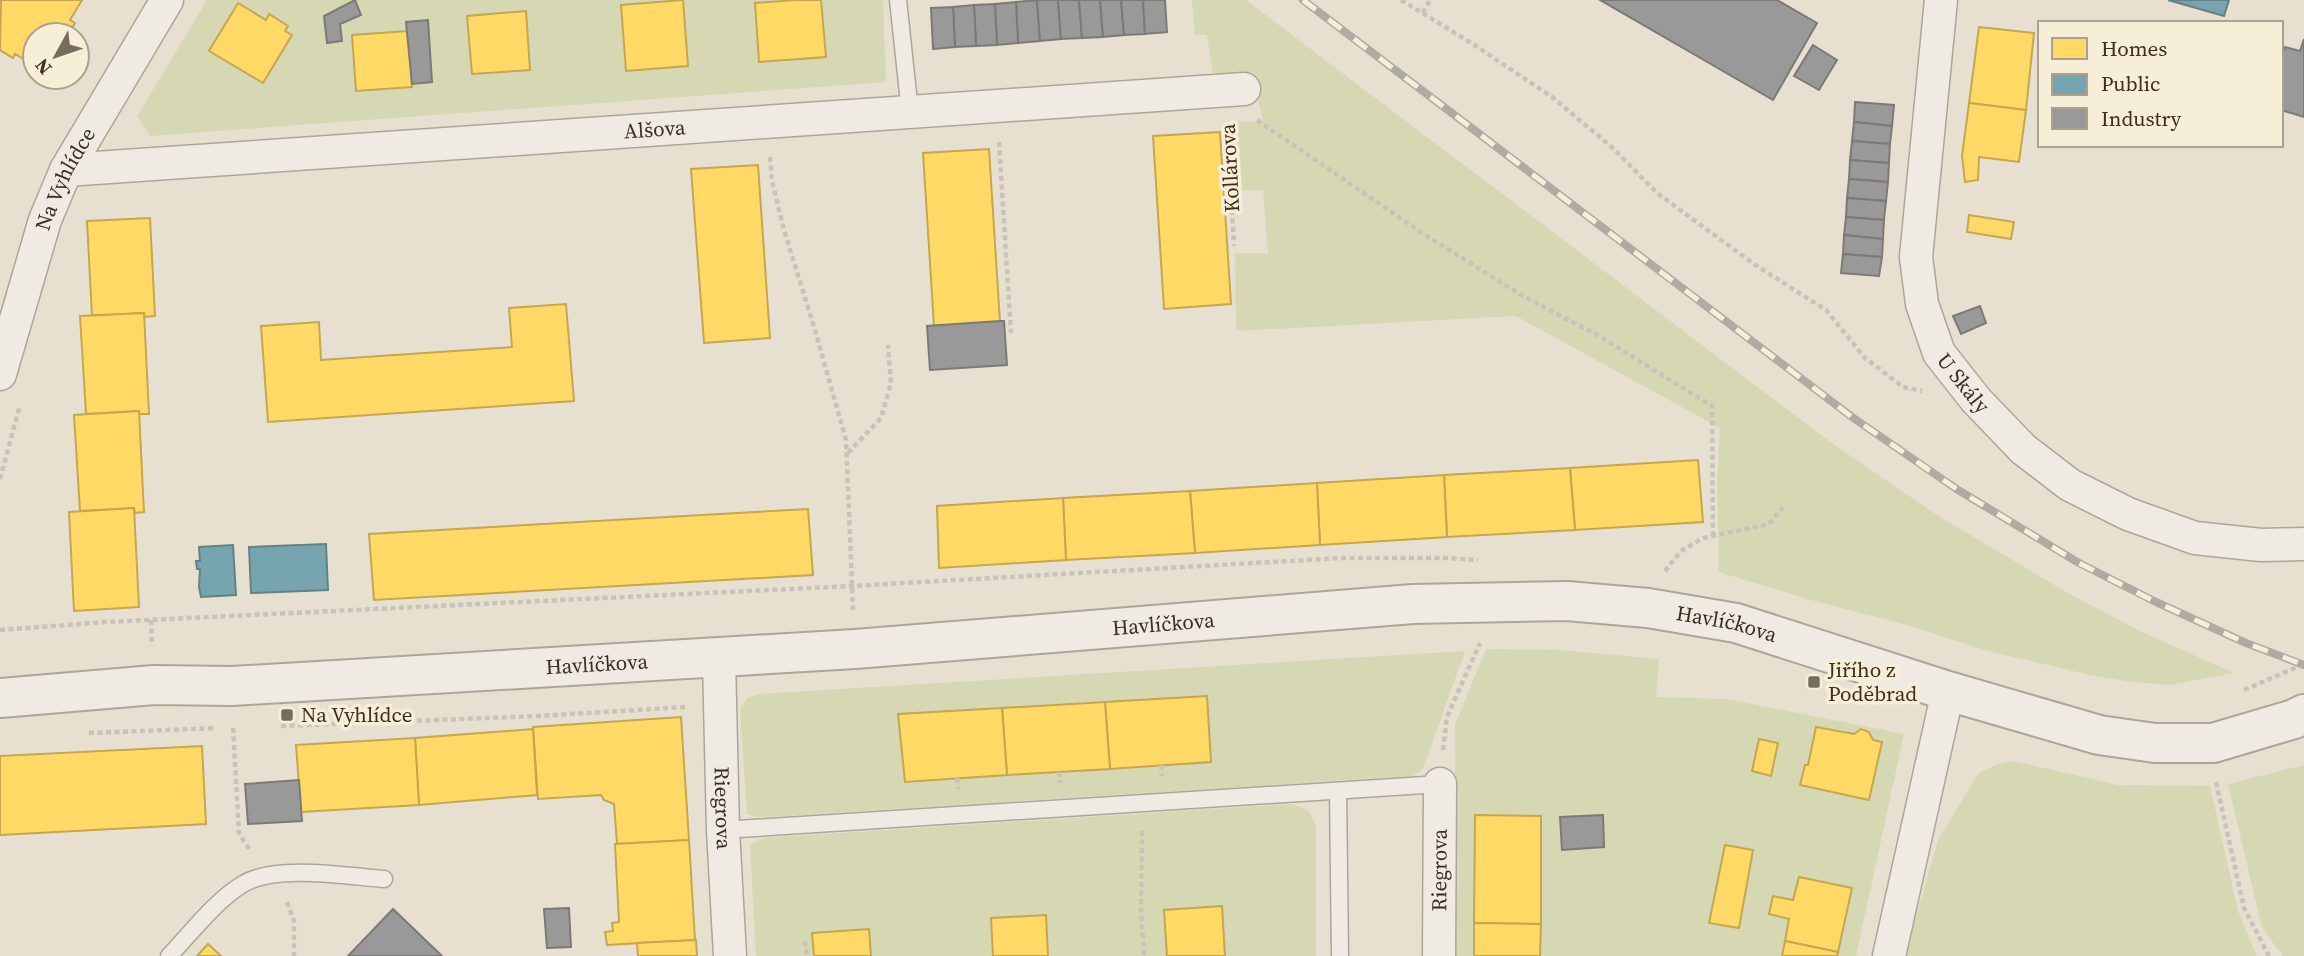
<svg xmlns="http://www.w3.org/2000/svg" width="2304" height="956" viewBox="0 0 2304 956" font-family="'Source Serif 4',serif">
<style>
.green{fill:#d6d7b3}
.homes{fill:#ffd966;stroke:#c5a651;stroke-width:2}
.public{fill:#76a5af;stroke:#658184;stroke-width:2}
.industry{fill:#999;stroke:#7d7975;stroke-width:2}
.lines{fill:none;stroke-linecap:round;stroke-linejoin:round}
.service-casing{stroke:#ada599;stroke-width:19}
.minor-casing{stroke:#ada599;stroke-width:35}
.tertiary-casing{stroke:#ada599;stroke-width:42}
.path{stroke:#c8c2b9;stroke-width:4.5;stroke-dasharray:5 3.5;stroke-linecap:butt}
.service{stroke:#efebe3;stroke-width:16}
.minor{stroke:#efebe3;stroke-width:32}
.tertiary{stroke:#efebe3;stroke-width:38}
.rail-casing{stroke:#afaaa2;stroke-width:8}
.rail{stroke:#f7eed8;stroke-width:5;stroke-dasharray:16;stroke-linecap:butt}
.poi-dot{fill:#786c5e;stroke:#f7eed8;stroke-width:2.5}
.labels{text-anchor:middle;stroke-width:7;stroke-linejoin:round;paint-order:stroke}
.street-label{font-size:21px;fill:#3d2e20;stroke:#f7eed8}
.poi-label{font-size:21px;fill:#3d2e20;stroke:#f7eed8;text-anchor:start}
</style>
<rect width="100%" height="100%" fill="#e7e0d1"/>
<g class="green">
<polygon points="207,0 883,0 886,82 150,136 137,116"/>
<polygon points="1192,0 1246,0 1833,444 1940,517 2068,593 2142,632 2234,673 2170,685 2132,682 2090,675 1988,651 1907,625 1811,600 1719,572 1717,482 1720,428 1516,316 1236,331 1235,253 1268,253 1263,190 1242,190 1237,122 1263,121 1251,73 1213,73 1207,35 1195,35"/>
<polygon points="1486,649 1561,650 1659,659 1656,697 1727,699 1904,734 1856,956 1454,956 1455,725"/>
<polygon points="1465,651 1423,769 1413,776 769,817 757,817 747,814 740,711 747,698 758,694"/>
<polygon points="2013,761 2118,785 2210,786 2238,911 2257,956 1905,956 1938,840 1978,774 1995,765"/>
<polygon points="2304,765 2304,956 2283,956 2262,928 2228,784"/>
<polygon points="1292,804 1308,810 1316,826 1316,956 756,956 750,845 762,838"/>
</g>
<g class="homes">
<polygon points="1,0 82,0 70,20 75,23 68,35 35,35 35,66 15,54 13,58 0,50"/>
<polygon points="683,0 688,66 626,71 621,5"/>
<polygon points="796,0 821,0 826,57 759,62 755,3"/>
<polygon points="238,3 266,20 269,14 288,26 285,31 292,35 263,83 209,51"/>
<polygon points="526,11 530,70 472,74 467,16"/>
<polygon points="1979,27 2034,33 2026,110 1969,103"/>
<polygon points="408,31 412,87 356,91 352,35"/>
<polygon points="1969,103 2026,110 2019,162 1979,157 1978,180 1965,182 1962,156"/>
<polygon points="1220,132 1231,304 1164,309 1153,136"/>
<polygon points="989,149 1000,322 934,326 923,153"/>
<polygon points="758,165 770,338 704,343 691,169"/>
<polygon points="1969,215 2014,222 2011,239 1967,232"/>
<polygon points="150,218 155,316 145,317 144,313 92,316 87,221"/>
<polygon points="566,304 574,401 268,422 261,326 319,322 321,360 512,347 509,308"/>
<polygon points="144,313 149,414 139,414 139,411 86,414 80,316"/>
<polygon points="139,411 144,512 135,513 134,508 80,511 74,415"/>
<polygon points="1698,460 1703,522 1575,530 1570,468"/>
<polygon points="1570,468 1575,530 1447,537 1444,475"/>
<polygon points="1444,475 1447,537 1320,545 1317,483"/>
<polygon points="1317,483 1320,545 1195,553 1190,491"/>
<polygon points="1190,491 1195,553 1066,560 1063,498"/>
<polygon points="1063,498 1066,560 939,568 937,506"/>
<polygon points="134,508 139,607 74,611 69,512"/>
<polygon points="808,509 813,575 374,600 369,534"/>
<polygon points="1207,696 1211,762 1110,769 1105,702"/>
<polygon points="1105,702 1110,769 1007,775 1002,708"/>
<polygon points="1002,708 1007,775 905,782 898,714"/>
<polygon points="681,717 689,840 617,844 614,804 604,800 601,795 538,799 533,727"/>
<polygon points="1816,727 1854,734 1861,729 1869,732 1873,740 1882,742 1869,800 1800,785 1805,765 1808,765"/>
<polygon points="533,729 537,795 419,805 415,738"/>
<polygon points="415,738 419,805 301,812 296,745"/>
<polygon points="1759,739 1778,743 1771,776 1752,771"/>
<polygon points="202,746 206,824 0,835 0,756"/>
<polygon points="1475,815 1541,816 1541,924 1474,923"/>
<polygon points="689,840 695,940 607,945 605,932 613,931 612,923 619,922 615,844"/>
<polygon points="1725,845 1753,850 1739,928 1709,923"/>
<polygon points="1799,877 1852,888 1838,952 1785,941 1789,919 1769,914 1773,896 1793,900"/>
<polygon points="1222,906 1225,956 1167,956 1164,910"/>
<polygon points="1046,915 1048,956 993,956 991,918"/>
<polygon points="1474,923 1541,924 1540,956 1474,956"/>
<polygon points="869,929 871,956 814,956 812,933"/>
<polygon points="696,940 697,956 638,956 637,943"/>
<polygon points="1785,941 1838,952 1837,956 1782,956"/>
<polygon points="208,944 221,956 197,956"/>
</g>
<g class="public">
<polygon points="2168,0 2229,0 2224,16"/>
<polygon points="326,544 328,590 251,593 249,547"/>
<polygon points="233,545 236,595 201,597 199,587 200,569 197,569 196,561 200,561 199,547"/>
</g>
<g class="industry">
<polygon points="355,0 361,15 340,24 342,41 327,43 324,16"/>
<polygon points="1037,0 1040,41 1018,43 1016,2"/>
<polygon points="1037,0 1058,0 1061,39 1040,41"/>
<polygon points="1058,0 1079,0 1082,38 1061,39"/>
<polygon points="1079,0 1100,0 1103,37 1082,38"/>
<polygon points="1100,0 1121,0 1124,35 1103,37"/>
<polygon points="1121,0 1143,0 1145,34 1124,35"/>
<polygon points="1143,0 1165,0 1167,32 1145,34"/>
<polygon points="1600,0 1777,0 1817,23 1773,100"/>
<polygon points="1016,2 1018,43 997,45 995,4"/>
<polygon points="995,4 997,45 976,46 974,5"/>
<polygon points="974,5 976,46 955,47 953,7"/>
<polygon points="953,7 955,47 933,49 931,8"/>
<polygon points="428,20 432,82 412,84 406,22"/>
<polygon points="2304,39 2304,117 2281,110 2281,58 2285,47 2300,51"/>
<polygon points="1813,45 1837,60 1819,90 1794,76"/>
<polygon points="1855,102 1894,105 1892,126 1854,122"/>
<polygon points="1854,122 1892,126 1890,144 1852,141"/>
<polygon points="1852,141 1890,144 1889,163 1850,160"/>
<polygon points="1850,160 1889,163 1888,182 1849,179"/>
<polygon points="1849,179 1888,182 1886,201 1847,198"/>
<polygon points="1847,198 1886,201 1884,220 1846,217"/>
<polygon points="1846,217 1884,220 1883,239 1844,235"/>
<polygon points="1844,235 1883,239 1882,257 1843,254"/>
<polygon points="1843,254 1882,257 1879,276 1841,273"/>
<polygon points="1980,306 1986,323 1961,334 1953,316"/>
<polygon points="1000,321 1004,321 1007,365 930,370 927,326"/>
<polygon points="299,780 302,821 248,824 245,784"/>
<polygon points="1603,815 1604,847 1562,850 1560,817"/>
<polygon points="569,908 571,947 547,948 544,909"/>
<polygon points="393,909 442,956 348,956"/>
</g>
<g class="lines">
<defs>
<g id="service">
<polyline points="898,0 910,112"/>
<polyline points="1338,791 1340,956"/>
<polyline points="723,830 1440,784"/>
<path d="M169,956C192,932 215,901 243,884C276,864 346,876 384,879"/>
</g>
<g id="minor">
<path id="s1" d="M1941,0L1916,257L1922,304L1939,353L1976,400L2023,449L2070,485L2128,514L2195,538L2261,545L2304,544"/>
<path id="s2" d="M66,170L1244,89"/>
<path id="s3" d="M0,374L45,220L66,170L167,0"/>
<path id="s4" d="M719,659L723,830L730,956"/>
<path id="s5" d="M1439,956L1440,784"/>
<polyline points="1889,956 1948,691"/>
</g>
<g id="tertiary">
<path id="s6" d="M0,698L154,685L232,686L855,649L1413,604L1567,601L1648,608L1736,623L1948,691L2099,735L2155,743H2213L2294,719L2304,714"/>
</g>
</defs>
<use href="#service" class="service-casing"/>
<use href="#minor" class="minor-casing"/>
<use href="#tertiary" class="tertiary-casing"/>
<g class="path">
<polyline points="1401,0 1473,44 1552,97 1614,149 1657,193 1754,264 1826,310 1865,358 1903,387 1922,391"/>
<polyline points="1423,13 1430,0"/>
<polyline points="1257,120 1422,233 1523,296 1599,336 1712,406 1713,536"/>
<polyline points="1227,125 1234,246"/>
<polyline points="999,142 1011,333"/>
<polyline points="770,157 772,181 784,230 815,330 846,440 853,610"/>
<polyline points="848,453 881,418 891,383 888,345"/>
<polyline points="0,479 20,405"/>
<polyline points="1665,571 1681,551 1703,538 1769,524 1786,504"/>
<polyline points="151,620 152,646"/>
<polyline points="0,630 106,622 852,586 1342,558 1446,558 1478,560"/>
<polyline points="2244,690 2304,664"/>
<polyline points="281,726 539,716 685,707"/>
<polyline points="233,728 239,833 251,852"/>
<polyline points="89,733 216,728"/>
<polyline points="1443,750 1447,717 1480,643"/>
<polyline points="1161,765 1162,776"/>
<polyline points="1059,772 1060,783"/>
<polyline points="957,778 958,789"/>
<polyline points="2216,782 2244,908 2269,956"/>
<polyline points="1142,831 1141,912 1144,956"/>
<polyline points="287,902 294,921 294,956"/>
<polyline points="805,941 807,956"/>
</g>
<use href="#service" class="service"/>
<use href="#minor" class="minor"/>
<use href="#tertiary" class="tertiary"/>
<defs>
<polyline id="rail" points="1303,0 1852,417 1958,490 2079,563 2156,602 2246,643 2304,665"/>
</defs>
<use href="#rail" class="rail-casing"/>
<use href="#rail" class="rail"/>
</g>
<g class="poi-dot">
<rect x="1807" y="675" width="14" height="14" rx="3.5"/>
<rect x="280" y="708" width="14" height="14" rx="3.5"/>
</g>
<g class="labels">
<g class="street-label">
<text dy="7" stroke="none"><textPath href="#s2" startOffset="590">Alšova</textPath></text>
<text transform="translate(1230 168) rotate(-93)" y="7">Kollárova</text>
<text dy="7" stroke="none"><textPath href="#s3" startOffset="206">Na Vyhlídce</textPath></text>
<text dy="7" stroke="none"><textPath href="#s1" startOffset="396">U Skály</textPath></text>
<text dy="7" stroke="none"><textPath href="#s6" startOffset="1166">Havlíčkova</textPath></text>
<text dy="7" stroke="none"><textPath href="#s6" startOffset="1732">Havlíčkova</textPath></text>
<text dy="7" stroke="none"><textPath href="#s6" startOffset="598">Havlíčkova</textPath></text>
<text dy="7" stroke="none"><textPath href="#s4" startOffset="149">Riegrova</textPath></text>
<text dy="7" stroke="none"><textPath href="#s5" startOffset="86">Riegrova</textPath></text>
</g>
<g class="poi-label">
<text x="1828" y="677">Jiřího z<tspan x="1828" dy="24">Poděbrad</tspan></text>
<text x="301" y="722">Na Vyhlídce</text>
</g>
</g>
<rect x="2038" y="21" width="245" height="126" fill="#f7eed8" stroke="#ada18e" stroke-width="2"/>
<rect x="2052" y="38" width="35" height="21" fill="#ffd966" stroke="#ada18e" stroke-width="2"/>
<text x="2101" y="56" font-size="21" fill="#3d2e20">Homes</text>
<rect x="2052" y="74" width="35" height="21" fill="#76a5af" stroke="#ada18e" stroke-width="2"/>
<text x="2101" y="91" font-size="21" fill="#3d2e20">Public</text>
<rect x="2052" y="108" width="35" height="21" fill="#999999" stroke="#ada18e" stroke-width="2"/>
<text x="2101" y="126" font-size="21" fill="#3d2e20">Industry</text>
<g transform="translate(56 56) rotate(230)"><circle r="33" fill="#f7eed8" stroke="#ada18e" stroke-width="2"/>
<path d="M0-5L12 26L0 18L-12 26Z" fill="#786c5e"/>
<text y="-10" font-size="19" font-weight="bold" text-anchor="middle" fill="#3d2e20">N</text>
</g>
</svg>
